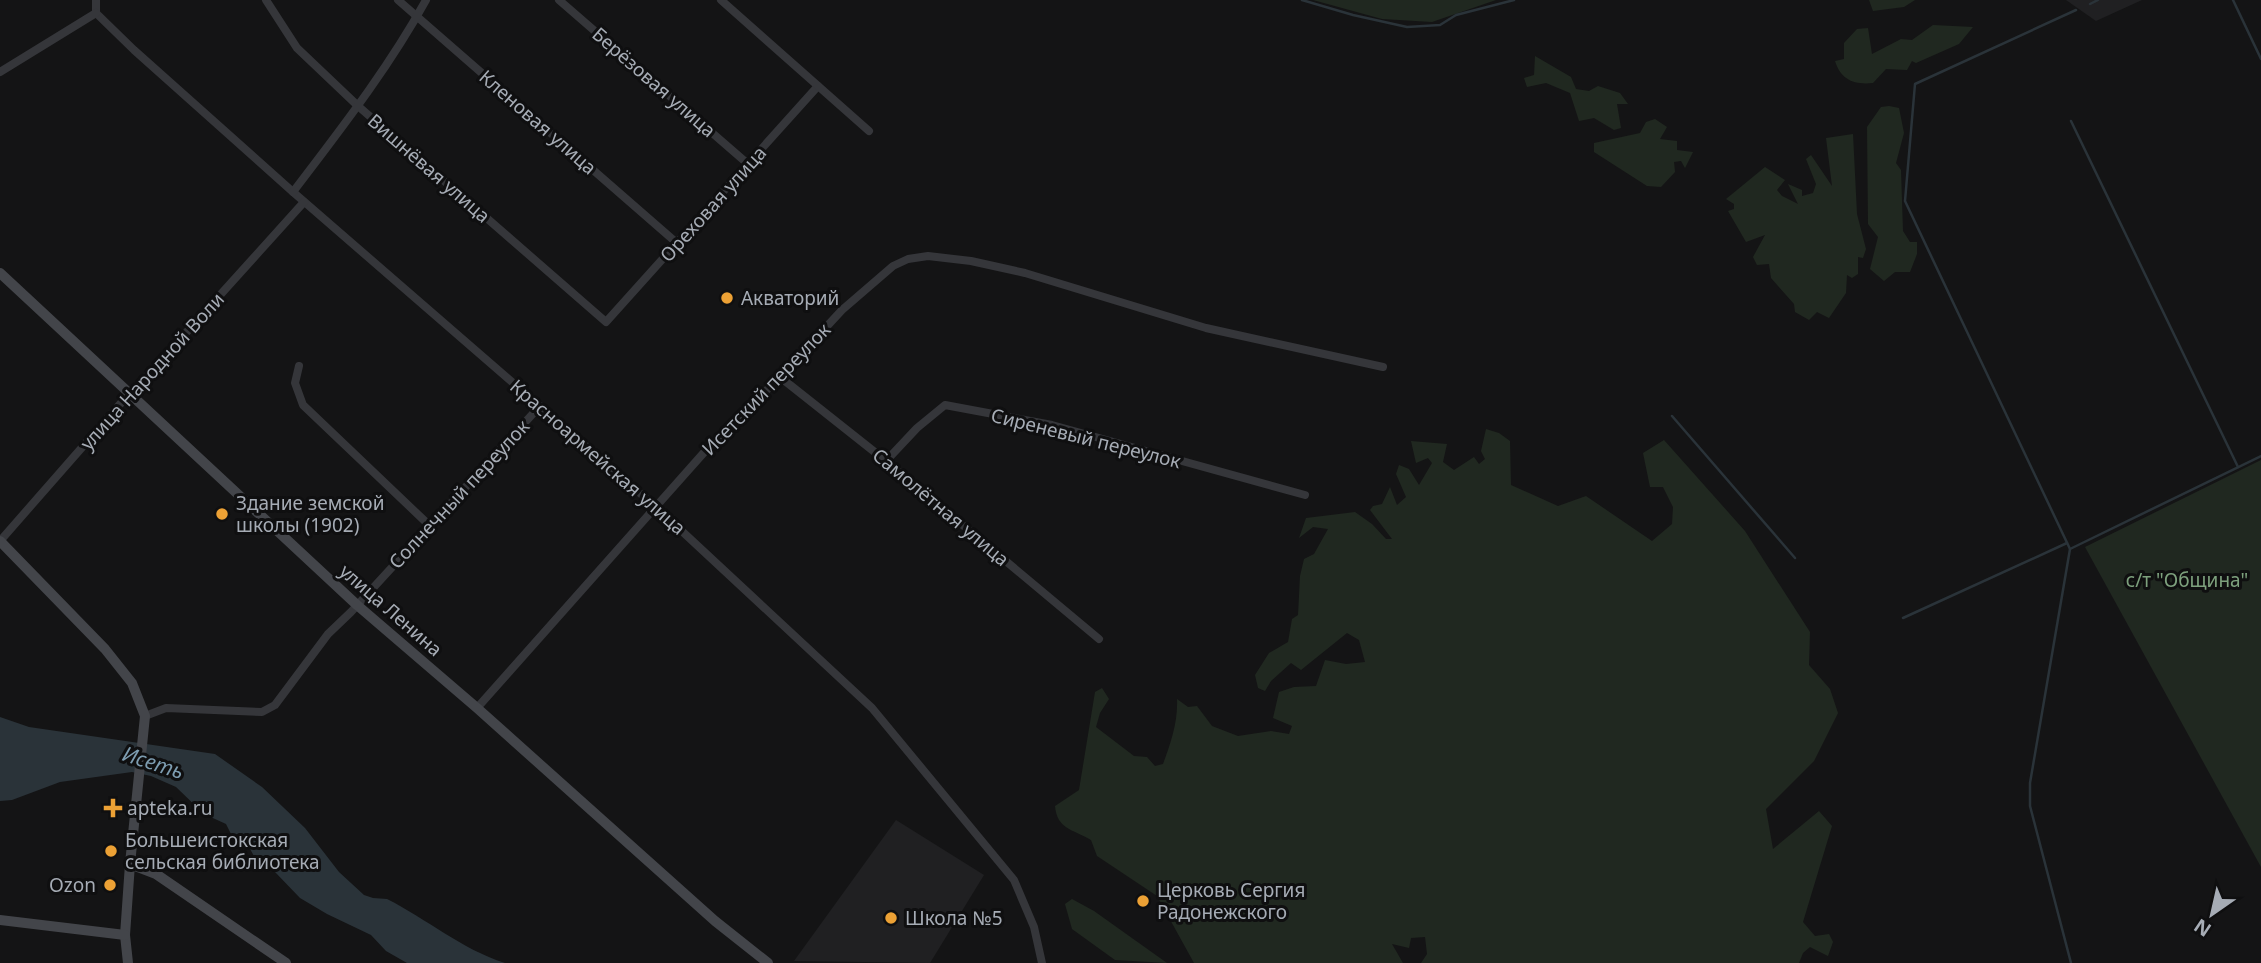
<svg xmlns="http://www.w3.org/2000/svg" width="2261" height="963" viewBox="0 0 2261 963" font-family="'Noto Sans',sans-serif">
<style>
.built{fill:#202022}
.green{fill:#202820}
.water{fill:#2a3339}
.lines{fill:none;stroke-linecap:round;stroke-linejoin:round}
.stream{stroke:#2a3339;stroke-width:2.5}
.street{stroke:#35363a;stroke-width:8}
.secondary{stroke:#43454a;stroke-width:10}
.poi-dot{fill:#eca135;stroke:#0f0f10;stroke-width:2.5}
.labels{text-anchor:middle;stroke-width:6;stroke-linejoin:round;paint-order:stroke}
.street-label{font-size:19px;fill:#a6acb5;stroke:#0f0f10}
.poi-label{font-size:19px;fill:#a6acb5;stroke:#0f0f10;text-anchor:start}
.park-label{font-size:19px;fill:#7da07d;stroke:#0f0f10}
.water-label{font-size:21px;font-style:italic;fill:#7d9cb0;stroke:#0f0f10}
</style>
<rect width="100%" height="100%" fill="#141415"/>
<g class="built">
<polygon points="2066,0 2142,0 2096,21"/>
<polygon points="896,820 984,875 930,963 794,961"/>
</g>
<g class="green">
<polygon points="1313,0 1496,0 1432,22 1382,19"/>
<polygon points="1869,0 1915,0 1904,7 1873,11"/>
<path d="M1933,25L1973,27L1959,44L1916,63L1912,61L1907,70L1886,69L1873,83C1854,85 1841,80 1835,61L1844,59V43L1857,29L1868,28L1872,54L1901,39L1912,40Z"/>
<polygon points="1535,56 1571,77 1576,89 1589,91 1598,86 1620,93 1628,104 1617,104 1621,128 1614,130 1594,118 1579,121 1570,93 1546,83 1527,87 1524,78 1534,75"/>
<polygon points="1889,106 1899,108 1904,133 1896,163 1901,170 1903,231 1910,242 1917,242 1917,254 1910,272 1895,272 1884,281 1870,269 1878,237 1868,224 1867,127 1881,107"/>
<polygon points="1655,119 1667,127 1660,139 1677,141 1677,150 1693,152 1685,168 1681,161 1674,162 1675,172 1661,187 1647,186 1594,152 1594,143 1640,133 1646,122"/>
<polygon points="1853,134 1857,214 1866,249 1863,258 1858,257 1858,274 1852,278 1847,275 1846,293 1829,318 1817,312 1809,320 1795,312 1794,304 1771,278 1769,264 1757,265 1753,257 1765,235 1746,242 1728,211 1734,209 1734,204 1726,199 1765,167 1785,180 1777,190 1782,196 1798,204 1788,184 1802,190 1802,196 1813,193 1816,184 1806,159 1811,155 1832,186 1826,138"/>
<path d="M1486,429L1499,433L1510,441L1511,485L1558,506L1586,496L1652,541L1672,524L1673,507L1663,487H1650L1643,453L1664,440L1745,531L1810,632L1809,665L1830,689L1838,713L1814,761L1766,809L1773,849L1819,811L1832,826L1803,922L1815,936L1829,934L1833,942L1828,956L1810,947L1803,953L1799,963H1421L1427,954L1425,937L1411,938L1409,948L1392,944L1403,963H1194L1157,896L1097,856L1091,840C1072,829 1057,829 1055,806L1079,790L1095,692L1102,688L1109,699L1100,713L1096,727L1134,756L1147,757L1155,766L1163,764C1171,742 1178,722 1177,699L1188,707L1197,706L1212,726L1238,736L1271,731L1289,734L1292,726L1273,718L1279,692L1294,687L1316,686L1325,660L1346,664L1365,662L1359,640L1347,633L1301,670L1291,663L1271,681L1265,691L1258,688L1255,675L1269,653L1288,642L1292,619L1298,615L1300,576L1304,559L1314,554L1328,529L1313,527L1299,538L1306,518L1355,512L1372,524L1386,539H1392L1370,510L1373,506L1382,504L1390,487L1397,505L1406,497L1396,474L1399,465L1409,469L1419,485L1432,463L1428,458L1416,463L1411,441L1447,444L1443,462L1454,470L1474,457L1479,464L1485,459L1481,451Z"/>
<polygon points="2261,460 2261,867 2085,547"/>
<polygon points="1072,899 1094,911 1167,963 1115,960 1072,929 1065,904"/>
</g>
<path class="water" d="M0,717L29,727L215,754L262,787L305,828L339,872L364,895L373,898L387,899C427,919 461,949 505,963H407L386,951L371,935L327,914L300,898L275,872L255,858L249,847L234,840L226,824L204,814L176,787L151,776L132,772L60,782L12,800L0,801Z"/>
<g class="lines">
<g class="stream">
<polyline points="1302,0 1353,15 1407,27 1440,25 1456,15 1514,0"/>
<polyline points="2233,0 2261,59"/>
<polyline points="2090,4 2098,0"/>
<polyline points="2071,121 2238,467"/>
<polyline points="1672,416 1795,558"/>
<polyline points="2070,549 2261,456"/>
<polyline points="1903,618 2067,543"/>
<polyline points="2071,963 2030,806 2030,783 2070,549 1905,201 1915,84 2076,10"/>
</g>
<g class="street">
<polyline points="96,0 96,13 134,50 293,192 656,507 872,708 1014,880 1034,927 1042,963"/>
<polyline points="266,0 297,48 358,106 606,322 818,86"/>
<polyline points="398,0 678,244"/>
<polyline points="559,0 748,164"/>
<polyline points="721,0 869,131"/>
<polyline points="0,72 96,13"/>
<path d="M293,192C340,130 388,69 426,0"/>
<polyline points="299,366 295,383 303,405 429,525"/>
<polyline points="780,377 886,461 1099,639"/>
<polyline points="886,461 917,428 945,405 1052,425 1305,495"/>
<polyline points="0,541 128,395 147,376 304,202"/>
<polyline points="477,708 708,448 780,377 842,310 893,266 908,259 928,256 971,261 1025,273 1206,328 1383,367"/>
<polyline points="145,716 166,708 262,712 275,705 328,634 351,612 540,406"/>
</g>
<g class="secondary">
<polyline points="0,273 357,605 477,708 715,921 768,963"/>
<polyline points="0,541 105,649 132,683 145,716 130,864 125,935 128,963"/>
<polyline points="130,864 156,874 286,963"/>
<polyline points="0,920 125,935"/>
</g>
</g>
<g class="poi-dot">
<circle cx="727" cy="298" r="7"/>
<circle cx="222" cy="514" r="7"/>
<path d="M109.5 797.5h7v7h7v7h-7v7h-7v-7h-7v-7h7z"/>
<circle cx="111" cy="851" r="7"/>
<circle cx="110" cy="885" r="7"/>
<circle cx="1143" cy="901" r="7"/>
<circle cx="891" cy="918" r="7"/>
</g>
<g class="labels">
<g class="street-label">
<text transform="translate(654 82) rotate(41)" y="7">Берёзовая улица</text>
<text transform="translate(538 122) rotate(41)" y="7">Кленовая улица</text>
<text transform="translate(429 168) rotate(41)" y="7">Вишнёвая улица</text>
<text transform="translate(713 204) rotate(-48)" y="7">Ореховая улица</text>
<text transform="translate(152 371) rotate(-48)" y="7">улица Народной Воли</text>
<text transform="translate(766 389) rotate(-46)" y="7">Исетский переулок</text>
<text transform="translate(1086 438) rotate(14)" y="7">Сиреневый переулок</text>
<text transform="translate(598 457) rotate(41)" y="7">Красноармейская улица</text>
<text transform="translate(459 494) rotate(-47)" y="7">Солнечный переулок</text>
<text transform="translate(941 507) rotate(40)" y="7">Самолётная улица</text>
<text transform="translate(391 610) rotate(41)" y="7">улица Ленина</text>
</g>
<g class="poi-label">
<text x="741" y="305">Акваторий</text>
<text x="236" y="510">Здание земской<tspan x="236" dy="22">школы (1902)</tspan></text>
<text x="127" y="815">apteka.ru</text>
<text x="125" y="847">Большеистокская<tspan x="125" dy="22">сельская библиотека</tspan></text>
<text x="96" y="892" text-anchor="end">Ozon</text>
<text x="1157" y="897">Церковь Сергия<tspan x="1157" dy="22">Радонежского</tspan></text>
<text x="905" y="925">Школа №5</text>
</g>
<g class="park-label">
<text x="2187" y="587">с/т "Община"</text>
</g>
<g class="water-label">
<text transform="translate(153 763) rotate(18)" y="7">Исеть</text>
</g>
</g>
<g transform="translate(2212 914) rotate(214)" stroke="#0f0f10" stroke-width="5" paint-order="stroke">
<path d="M0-5L12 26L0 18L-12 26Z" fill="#a6acb5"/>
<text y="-10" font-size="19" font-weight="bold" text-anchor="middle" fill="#a6acb5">N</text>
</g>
</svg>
